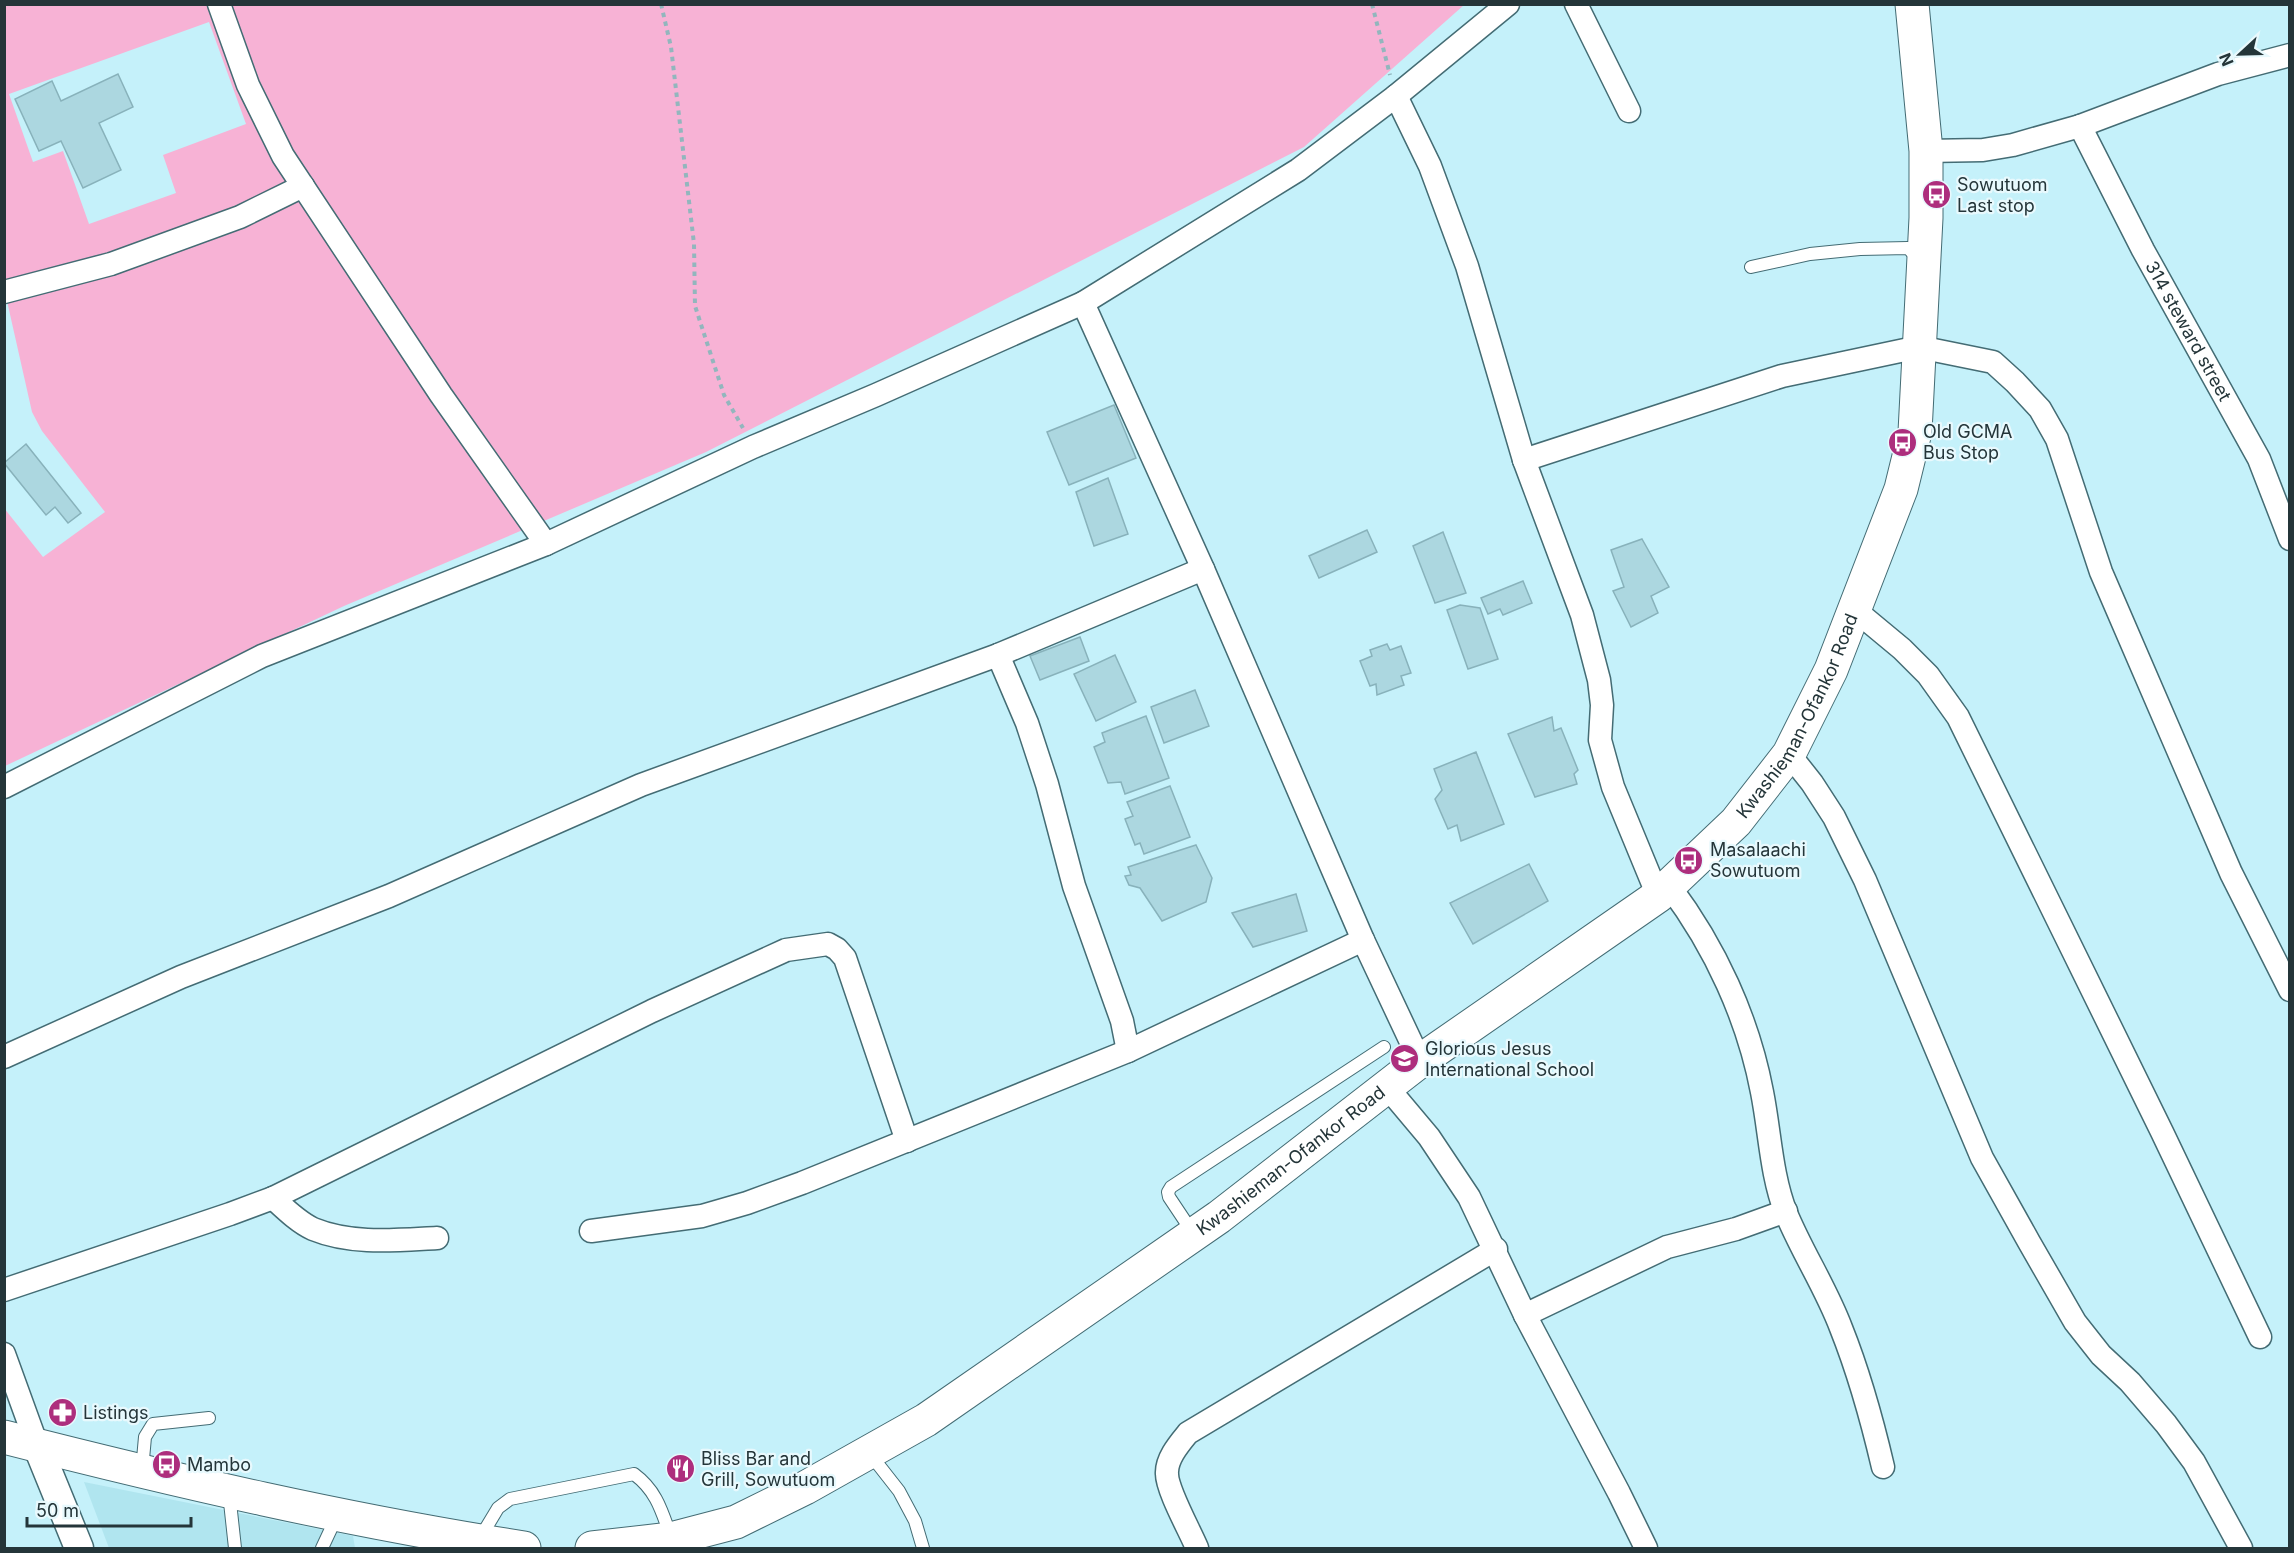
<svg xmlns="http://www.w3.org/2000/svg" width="2294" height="1553" viewBox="0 0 2294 1553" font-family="Inter,sans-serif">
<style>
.built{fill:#b0e5ef}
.green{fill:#f7b2d5;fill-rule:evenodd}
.building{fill:#acd7e0;stroke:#88b2bb;stroke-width:1.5}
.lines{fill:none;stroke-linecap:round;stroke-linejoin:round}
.service-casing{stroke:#446c74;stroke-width:14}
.minor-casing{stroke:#446c74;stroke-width:25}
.tertiary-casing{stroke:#446c74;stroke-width:31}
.secondary-casing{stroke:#446c74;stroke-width:35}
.path{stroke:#92b6bd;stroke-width:4;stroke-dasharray:4.5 4.5;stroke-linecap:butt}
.service{stroke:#fff;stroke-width:12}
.minor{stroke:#fff;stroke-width:22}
.tertiary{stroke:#fff;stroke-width:28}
.secondary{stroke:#fff;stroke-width:33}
.labels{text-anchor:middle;stroke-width:4.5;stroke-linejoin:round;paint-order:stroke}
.poi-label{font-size:18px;fill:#243539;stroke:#e8f9fd;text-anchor:start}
.street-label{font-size:18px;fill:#243539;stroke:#e8f9fd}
</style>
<rect width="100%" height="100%" fill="#c5f1fa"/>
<polygon class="built" points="84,1482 353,1536 355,1548 109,1548"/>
<path class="green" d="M5,5H1464L1304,147L706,452L344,606L5,766L4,508L43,557L105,512L42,431L32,412L7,301H5ZM209,22L246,124L163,155L176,193L89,224L63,151L33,162L9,94Z"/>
<g class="building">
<polygon points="118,74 133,107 99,123 121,170 83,188 61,141 39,151 15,99 52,81 61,101"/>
<polygon points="1114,405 1136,458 1069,485 1047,432"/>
<polygon points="26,444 81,513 68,523 55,507 46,515 4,463"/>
<polygon points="1108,478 1128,534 1094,546 1076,492"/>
<polygon points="1367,530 1377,552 1319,578 1309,556"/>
<polygon points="1443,532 1466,593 1435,603 1413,546"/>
<polygon points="1642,539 1669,587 1651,596 1658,613 1631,627 1613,591 1624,587 1611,550"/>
<polygon points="1523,581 1532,603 1503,615 1500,609 1488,614 1481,598"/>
<polygon points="1460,605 1480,608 1498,659 1468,669 1447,610"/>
<polygon points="1080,637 1089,661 1040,680 1030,656"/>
<polygon points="1387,644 1390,650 1401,646 1411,673 1401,676 1404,685 1377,695 1376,684 1370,686 1360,661 1372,656 1370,650"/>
<polygon points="1115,655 1136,702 1096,721 1074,674"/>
<polygon points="1195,690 1209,726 1164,743 1151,707"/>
<polygon points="1146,716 1169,778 1125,794 1121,782 1108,783 1094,747 1105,742 1102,733"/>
<polygon points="1552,717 1554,731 1561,728 1578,770 1574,774 1577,784 1535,797 1508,734"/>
<polygon points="1476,752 1504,824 1461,841 1457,825 1448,829 1435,799 1442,790 1434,769"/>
<polygon points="1170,786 1190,837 1144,854 1140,843 1135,845 1125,819 1133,816 1127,802"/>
<polygon points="1196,845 1212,878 1206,902 1162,921 1140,888 1129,885 1125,876 1131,875 1128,867"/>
<polygon points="1529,864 1548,901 1473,944 1450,903"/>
<polygon points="1296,894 1307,931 1253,947 1232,913"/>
</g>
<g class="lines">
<defs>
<g id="service">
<polyline points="1751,267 1810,254 1860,249 1908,248 1919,260"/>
<polyline points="1193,1233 1169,1197 1168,1192 1171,1187 1384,1047"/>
<polyline points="870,1454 899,1491 915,1521 923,1548"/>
<polyline points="142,1470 145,1437 153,1424 209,1418"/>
<polyline points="229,1493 235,1548"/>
<path d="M480,1538L498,1508L510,1499L634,1474C657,1491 662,1512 671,1537"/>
<polyline points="322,1548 337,1516"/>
</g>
<g id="minor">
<polyline points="219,4 248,85 283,156 441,395 546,544"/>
<polyline points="1576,4 1629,111"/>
<polyline points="1396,96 1430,166 1467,266 1524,460 1582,615 1599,680 1602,705 1600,740 1613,787 1658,896"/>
<path id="s1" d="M2080,126L2143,250L2259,459L2290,539"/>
<polyline points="1926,151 1983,150 2013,145 2080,126 2218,74 2290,55"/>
<polyline points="4,292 111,264 240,217 303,186"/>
<polyline points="1083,303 1203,569 1363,940 1420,1061"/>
<polyline points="1524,460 1782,376 1919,347 1993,362 2015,382 2040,409 2057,439 2101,572 2231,873 2290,990"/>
<polyline points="1855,610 1902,649 1928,675 1958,717 2162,1132 2260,1337"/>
<polyline points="998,655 1027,723 1047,784 1074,886 1122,1021 1128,1051"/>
<polyline points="1789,754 1812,783 1834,817 1865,880 1982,1158 2029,1242 2075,1322 2101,1355 2130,1382 2166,1424 2194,1462 2241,1548"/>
<polyline points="4,787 262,656 546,544 753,447 876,395 1083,303 1298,170 1396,96 1508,4"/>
<path d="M1670,887C1715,947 1748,1018 1762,1092C1770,1132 1771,1175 1786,1213C1802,1252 1826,1288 1841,1328C1859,1373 1872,1420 1883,1467"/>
<polyline points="4,1057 181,977 389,896 641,785 998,655 1203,569"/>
<polyline points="1387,1087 1429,1137 1469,1197 1525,1315 1619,1493 1646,1548"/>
<path d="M273,1198C285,1209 298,1222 313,1229C352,1245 397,1240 437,1238"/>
<polyline points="591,1231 702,1216 747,1203 802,1183 1128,1051 1363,940"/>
<polyline points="4,1290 230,1214 273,1198 652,1011 786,950 828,944 837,949 845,958 907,1141"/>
<polyline points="1525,1315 1667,1247 1736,1229 1786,1211"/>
<polyline points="4,1354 37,1445"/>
<path d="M1197,1548C1190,1531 1167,1490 1167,1474C1166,1459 1179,1444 1188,1433L1496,1249"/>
</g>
<polyline id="tertiary" points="37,1445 79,1548"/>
<g id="secondary">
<path d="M4,1437C176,1481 349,1521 524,1548"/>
<path id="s2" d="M592,1548L671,1539L736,1522L805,1488L926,1420L1219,1217L1420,1061L1658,896L1736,822L1789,754L1831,670L1901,489L1915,432L1926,218V151L1912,4"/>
</g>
</defs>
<use href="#service" class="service-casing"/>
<use href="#minor" class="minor-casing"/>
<use href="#tertiary" class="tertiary-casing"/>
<use href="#secondary" class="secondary-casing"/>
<g class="path">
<polyline points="661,4 671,47 694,244 695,306 724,395 743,428"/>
<polyline points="1372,4 1390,75"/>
</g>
<use href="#service" class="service"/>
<use href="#minor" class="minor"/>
<use href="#tertiary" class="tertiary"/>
<use href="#secondary" class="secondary"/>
</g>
<defs>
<symbol id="bus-disc" viewBox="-11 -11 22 22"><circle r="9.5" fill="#ad2e7d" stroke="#e8f9fd"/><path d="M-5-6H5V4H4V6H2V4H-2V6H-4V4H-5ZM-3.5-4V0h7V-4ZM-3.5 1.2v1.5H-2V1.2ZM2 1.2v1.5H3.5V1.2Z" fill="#fff"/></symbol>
<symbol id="school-disc" viewBox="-11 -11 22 22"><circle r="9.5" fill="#ad2e7d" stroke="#e8f9fd"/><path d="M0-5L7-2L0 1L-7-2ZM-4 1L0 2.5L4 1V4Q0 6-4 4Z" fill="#fff"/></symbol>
<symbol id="pharmacy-disc" viewBox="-11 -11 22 22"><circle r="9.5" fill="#ad2e7d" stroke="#e8f9fd"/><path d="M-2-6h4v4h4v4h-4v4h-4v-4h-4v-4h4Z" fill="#fff"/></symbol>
<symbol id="restaurant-disc" viewBox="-11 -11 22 22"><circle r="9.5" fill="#ad2e7d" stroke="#e8f9fd"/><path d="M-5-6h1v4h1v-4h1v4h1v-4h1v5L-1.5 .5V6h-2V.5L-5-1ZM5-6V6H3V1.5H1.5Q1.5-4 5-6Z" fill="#fff"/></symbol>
</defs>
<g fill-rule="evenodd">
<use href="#bus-disc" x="1920" y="178" width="33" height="33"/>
<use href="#bus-disc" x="1886" y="426" width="33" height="33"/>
<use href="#bus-disc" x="1672" y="844" width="33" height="33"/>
<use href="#school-disc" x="1388" y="1042" width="33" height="33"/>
<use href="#pharmacy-disc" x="46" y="1396" width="33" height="33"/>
<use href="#bus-disc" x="150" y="1448" width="33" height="33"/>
<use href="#restaurant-disc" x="664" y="1452" width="33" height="33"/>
</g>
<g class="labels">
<g class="poi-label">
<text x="1957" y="191">Sowutuom<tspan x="1957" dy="21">Last stop</tspan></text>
<text x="1923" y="438">Old GCMA<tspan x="1923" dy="21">Bus Stop</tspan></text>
<text x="1710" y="856">Masalaachi<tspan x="1710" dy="21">Sowutuom</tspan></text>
<text x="1425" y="1055">Glorious Jesus<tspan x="1425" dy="21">International School</tspan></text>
<text x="83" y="1419">Listings</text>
<text x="701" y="1465">Bliss Bar and<tspan x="701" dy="21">Grill, Sowutuom</tspan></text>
<text x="187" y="1471">Mambo</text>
</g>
<g class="street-label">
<text dy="6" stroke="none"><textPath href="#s1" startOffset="232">314 steward street</textPath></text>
<text dy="6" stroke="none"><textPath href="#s2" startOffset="1494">Kwashieman-Ofankor Road</textPath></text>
<text dy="6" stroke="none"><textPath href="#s2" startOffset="810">Kwashieman-Ofankor Road</textPath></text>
</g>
</g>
<rect width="2294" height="1553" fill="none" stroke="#243539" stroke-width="12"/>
<g transform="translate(2240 54) rotate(248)" stroke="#e8f9fd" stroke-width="4.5" paint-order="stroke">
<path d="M0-4.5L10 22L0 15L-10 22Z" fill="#243539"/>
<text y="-9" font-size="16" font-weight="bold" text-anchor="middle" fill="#243539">N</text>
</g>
<path d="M27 1517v9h164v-9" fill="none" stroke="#243539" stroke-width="3"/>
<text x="36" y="1517" font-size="18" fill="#243539" stroke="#e8f9fd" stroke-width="4.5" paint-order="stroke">50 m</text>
</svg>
